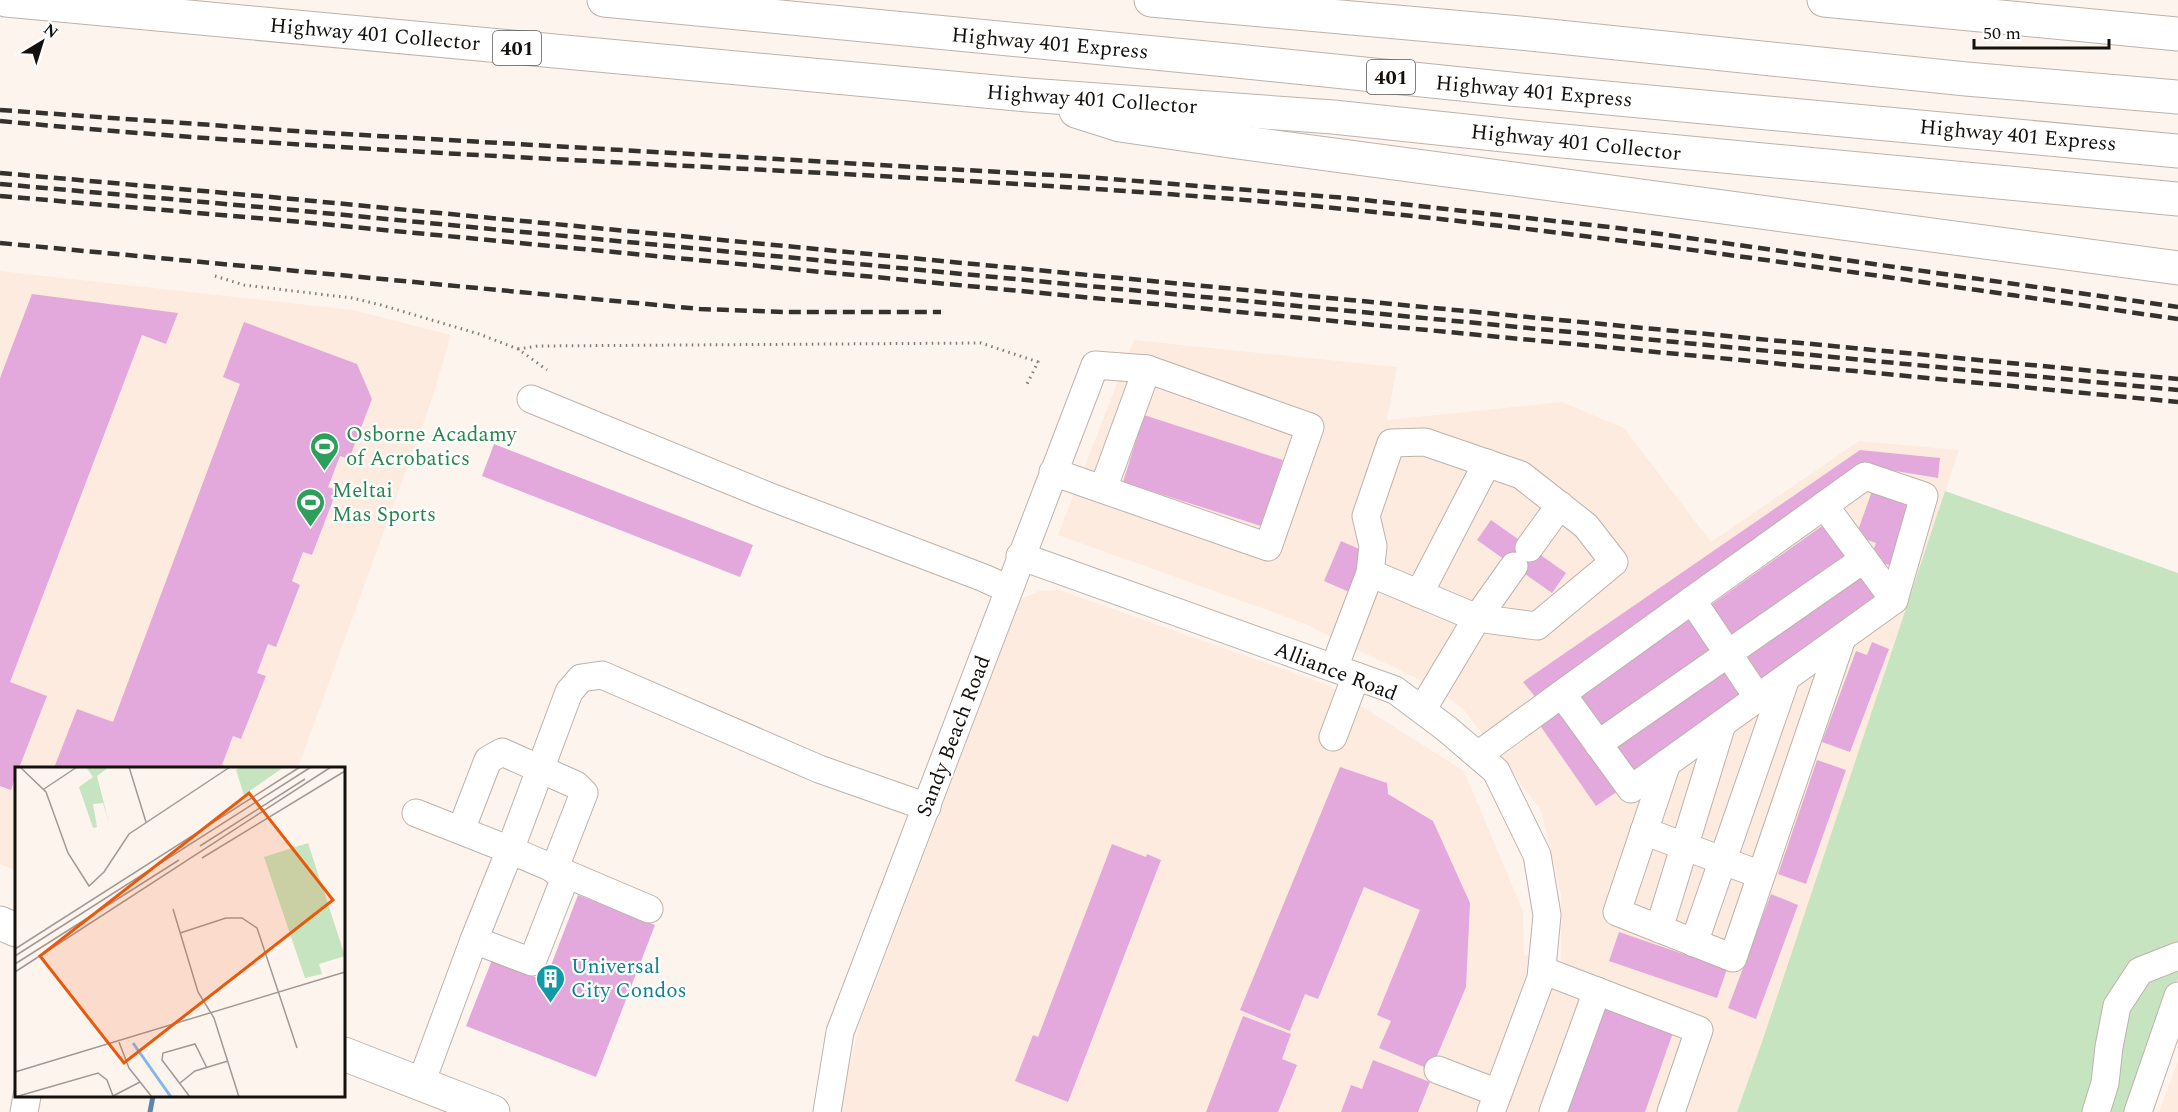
<svg xmlns="http://www.w3.org/2000/svg" width="2178" height="1112" viewBox="0 0 2178 1112" font-family="Spectral,serif">
<style>
.built{fill:#feebdf}
.green{fill:#c6e4bf}
.lines{fill:none;stroke-linecap:round;stroke-linejoin:round}
.stream{stroke:#6085a9;stroke-width:5}
.building{fill:#e3a9dc}
.minor-casing{stroke:#bdb2ab;stroke-width:29}
.major-casing{stroke:#bdb2ab;stroke-width:35}
.highway-casing{stroke:#bdb2ab;stroke-width:35}
.path{stroke:#827b77;stroke-width:3;stroke-dasharray:1.5 4.5;stroke-linecap:butt}
.minor{stroke:#fff;stroke-width:27}
.major{stroke:#fff;stroke-width:33}
.highway{stroke:#fff;stroke-width:33}
.rail{stroke:#35312d;stroke-width:4.5;stroke-dasharray:12 6;stroke-linecap:butt}
.labels{text-anchor:middle;stroke-width:4.5;stroke-linejoin:round;paint-order:stroke}
.shield{fill:#fff;stroke:#5a5856;stroke-width:1.5}
.shield-label{font-size:20px;font-weight:bold;fill:#13100d}
.street-label{font-size:21px;fill:#13100d;stroke:#fff}
.leisure-label{font-size:21px;fill:#27864d;stroke:#fff;text-anchor:start}
.culture-label{font-size:21px;fill:#0d838f;stroke:#fff;text-anchor:start}
.inset-river{fill:none;stroke:#81b7ec;stroke-width:3}
.inset-road{fill:none;stroke:#a09994;stroke-width:1.5}
.view{fill:#e8590c;fill-opacity:0.15;stroke:#e8590c;stroke-width:3}
.inset-edge{fill:none;stroke:#13100d;stroke-width:3}
</style>
<rect width="100%" height="100%" fill="#fef4ee"/>
<g class="built">
<polygon points="0,271 353,310 451,335 432,399 298,768 16,768 16,871 0,864"/>
<polygon points="1134,340 1397,367 1387,420 1562,402 1624,428 1711,542 1859,441 1959,450 1763,1039 1737,1112 838,1112 860,1023 1021,599 1039,591 1059,590 1326,684 1464,771 1523,911 1524,955 1561,962 1561,895 1541,810 1464,710 1434,687 1303,623 1058,535"/>
<polygon points="2178,1061 2178,1112 2159,1112"/>
</g>
<polygon class="green" points="1945,491 2178,573 2178,978 2130,1112 1737,1112 1763,1039"/>
<g class="lines">
<polyline class="stream" points="150,1112 153,1096"/>
</g>
<g class="building">
<polygon points="32,294 178,313 166,344 142,335 10,682 47,696 19,768 16,768 16,776 11,790 0,786 0,378"/>
<polygon points="244,322 357,364 372,399 349,459 340,456 328,487 337,490 312,555 303,552 292,581 300,585 276,647 268,644 257,673 266,676 241,739 233,736 222,765 231,768 54,768 77,709 113,722 240,384 223,377"/>
<polygon points="1144,415 1283,460 1261,526 1123,482"/>
<polygon points="494,444 753,545 740,577 482,476"/>
<polygon points="1860,450 1940,458 1938,478 1865,466 1537,699 1523,682"/>
<polygon points="1872,491 1914,506 1892,566 1870,559 1876,543 1856,536"/>
<polygon points="1491,520 1566,573 1552,593 1477,540"/>
<polygon points="1829,521 1854,555 1730,643 1705,609"/>
<polygon points="1341,541 1366,552 1349,592 1324,581"/>
<polygon points="1861,572 1881,600 1761,686 1741,658"/>
<polygon points="1691,615 1717,651 1601,733 1575,698"/>
<polygon points="1872,642 1889,649 1850,752 1822,742 1856,651 1867,655"/>
<polygon points="1725,663 1745,692 1629,774 1609,746"/>
<polygon points="1559,705 1618,791 1596,806 1537,721"/>
<polygon points="1817,760 1846,770 1806,884 1778,874"/>
<polygon points="1340,767 1387,783 1388,794 1433,821 1470,903 1466,987 1431,1070 1379,1048 1391,1021 1377,1015 1420,910 1364,887 1318,999 1305,994 1290,1031 1240,1010"/>
<polygon points="1112,844 1146,857 1147,854 1161,860 1068,1102 1015,1081 1033,1035 1038,1037"/>
<polygon points="1771,894 1798,905 1756,1019 1728,1008"/>
<polygon points="578,895 655,925 596,1077 466,1026 492,960 545,981"/>
<polygon points="1619,932 1727,969 1717,998 1609,961"/>
<polygon points="1603,1001 1675,1027 1645,1112 1564,1112"/>
<polygon points="1243,1016 1291,1034 1282,1059 1297,1065 1278,1112 1206,1112"/>
<polygon points="1373,1060 1430,1082 1418,1112 1341,1112 1351,1085 1362,1089"/>
</g>
<g class="lines">
<defs>
<g id="minor">
<polyline points="531,399 768,496 984,578 1008,589"/>
<polyline points="1103,489 1147,369"/>
<polyline points="1529,548 1560,505"/>
<polyline points="1020,556 1395,690 1447,729 1496,771 1537,855 1547,915 1541,978 1491,1112"/>
<polyline points="1419,594 1487,463"/>
<polyline points="1692,600 1758,698"/>
<polyline points="1334,668 1370,573 1373,546 1366,516 1391,443 1425,442 1521,475 1586,526 1614,562 1537,626 1477,618 1370,573"/>
<polyline points="1562,694 1631,789 1894,600"/>
<polyline points="1422,710 1477,618 1514,566"/>
<polyline points="1333,737 1356,676"/>
<polyline points="1598,744 1864,559"/>
<path d="M1478,755C1606,661 1736,569 1865,476L1924,496L1894,600L1824,505"/>
<polyline points="1667,763 1617,912 1733,958 1842,638"/>
<polyline points="416,813 510,850 569,692 581,678 602,675 819,769 927,807"/>
<polyline points="461,830 488,760 502,752 576,785 584,793 554,870"/>
<polyline points="1644,831 1761,875"/>
<polyline points="1659,929 1722,724"/>
<polyline points="474,940 532,962 566,875"/>
<polyline points="1694,943 1786,678"/>
<polyline points="1542,970 1699,1030 1671,1112"/>
<polyline points="1438,1070 1498,1093"/>
<polyline points="421,1083 474,940 510,850 649,909"/>
<polyline points="24,1112 27,1096"/>
<polyline points="827,1112 840,1032 1095,365 1147,369 1310,427 1268,547 1053,472"/>
<polyline points="1553,1112 1597,991"/>
<polyline points="2096,1112 2105,1083 2109,1047 2117,1006 2140,971 2178,956"/>
<polyline points="2138,1112 2178,996"/>
</g>
<g id="major">
<polyline points="0,923 16,930"/>
<polyline points="344,1054 493,1112"/>
</g>
<g id="highway">
<polyline points="6,0 1028,95 1333,117 1542,139 2178,199"/>
<polyline points="604,0 1227,60 1510,89 2178,151"/>
<polyline points="1151,0 1520,33 1966,79 2178,97"/>
<polyline points="1824,0 2178,34"/>
<polyline points="1076,111 1120,125 1230,141 2178,268"/>
</g>
</defs>
<use href="#minor" class="minor-casing"/>
<use href="#major" class="major-casing"/>
<use href="#highway" class="highway-casing"/>
<g class="path">
<polyline points="215,276 244,285 352,298 381,305 479,334 518,349 547,370"/>
<polyline points="518,349 538,346 981,343 1038,362 1027,384"/>
</g>
<use href="#minor" class="minor"/>
<use href="#major" class="major"/>
<use href="#highway" class="highway"/>
<g class="rail">
<polyline points="0,110 310,132 1087,177 1346,198 1618,228 2178,307"/>
<path d="M0,121C401,159 805,166 1207,197C1532,222 1855,273 2178,319"/>
<polyline points="0,173 282,198 2178,379"/>
<polyline points="0,184 282,209 2178,390"/>
<polyline points="0,196 280,220 2178,402"/>
<polyline points="0,243 700,309 785,312 941,312"/>
</g>
</g>
<defs>
<symbol id="stadium-pin" viewBox="-11 -11 22 30"><path d="M0 17L-7.5 6A9.5 9.5 0 1 1 7.5 6Z" fill="#2e9e5b" stroke="#fff"/><path d="M0-5a6.5 5 0 1 0 0 10a6.5 5 0 1 0 0-10ZM-3.5-1.8h7v3.6h-7Z" fill="#fff"/></symbol>
<symbol id="building-pin" viewBox="-11 -11 22 30"><path d="M0 17L-7.5 6A9.5 9.5 0 1 1 7.5 6Z" fill="#0f9aa8" stroke="#fff"/><path d="M-4-6H4V6H1V3H-1V6H-4ZM-2.5-4.3h1.7v1.8h-1.7ZM.8-4.3h1.7v1.8H.8ZM-2.5-1h1.7V.8h-1.7ZM.8-1h1.7V.8H.8Z" fill="#fff"/></symbol>
</defs>
<g fill-rule="evenodd">
<use href="#stadium-pin" x="308" y="430" width="33" height="45"/>
<use href="#stadium-pin" x="294" y="486" width="33" height="45"/>
<use href="#building-pin" x="534" y="962" width="33" height="45"/>
</g>
<g class="labels">
<g class="shield">
<rect x="493" y="31" width="48" height="34" rx="4.5"/>
<rect x="1367" y="60" width="48" height="34" rx="4.5"/>
</g>
<g class="shield-label">
<text x="517" y="55">401</text>
<text x="1391" y="84">401</text>
</g>
<g class="street-label">
<text transform="translate(375 34) rotate(5)" y="7">Highway 401 Collector</text>
<text transform="translate(1050 43) rotate(5)" y="7">Highway 401 Express</text>
<text transform="translate(1534 91) rotate(5)" y="7">Highway 401 Express</text>
<text transform="translate(1092 99) rotate(4)" y="7">Highway 401 Collector</text>
<text transform="translate(2018 135) rotate(5)" y="7">Highway 401 Express</text>
<text transform="translate(1576 142) rotate(6)" y="7">Highway 401 Collector</text>
<text transform="translate(1336 671) rotate(21)" y="7">Alliance Road</text>
<text transform="translate(953 736) rotate(-69)" y="7">Sandy Beach Road</text>
</g>
<g class="leisure-label">
<text x="346" y="441">Osborne Acadamy<tspan x="346" dy="24">of Acrobatics</tspan></text>
<text x="332" y="497">Meltai<tspan x="332" dy="24">Mas Sports</tspan></text>
</g>
<g class="culture-label">
<text x="571" y="973">Universal<tspan x="571" dy="24">City Condos</tspan></text>
</g>
</g>
<g transform="translate(15 767)">
<rect width="330" height="330" fill="#fef4ee"/>
<path d="M71,0H94L82,9L94,56L88,36L78,37L82,60L78,61L64,20L78,10ZM225,0H269L229,28L221,3ZM293,76L330,189L304,197L307,207L290,211L249,90Z" fill="#c6e4bf"/>
<path class="inset-river" d="M118,276L156,330"/>
<path class="inset-road" d="M5,0L31,25L53,86L74,119L89,105L114,67L215,0M114,0L131,55M29,22L62,0M185,79L290,12M187,91L330,4M158,142L183,225L199,251L224,330M165,166L211,151H227L242,161L282,281M0,182L285,0M0,189L296,0M0,197L164,93M0,205L316,0M104,275L114,301L137,330M0,305L330,205M165,316L180,304L213,294M98,329L125,315M0,330L83,306L92,313L98,329M175,330L147,293L148,286L180,277L192,301"/>
<path class="view" d="M234,26L318,133L109,296L25,189Z"/>
<rect width="330" height="330" class="inset-edge"/>
</g>
<g transform="translate(42 42) rotate(38)" stroke="#ffffff" stroke-width="4.5" paint-order="stroke">
<path d="M0-4.5L10 22L0 15L-10 22Z" fill="#13100d"/>
<text y="-9" font-size="16" font-weight="bold" text-anchor="middle" fill="#13100d">N</text>
</g>
<path d="M1974 39v9h135v-9" fill="none" stroke="#13100d" stroke-width="3"/>
<text x="1983" y="39" font-size="18" fill="#13100d" stroke="#ffffff" stroke-width="4.5" paint-order="stroke">50 m</text>
</svg>
